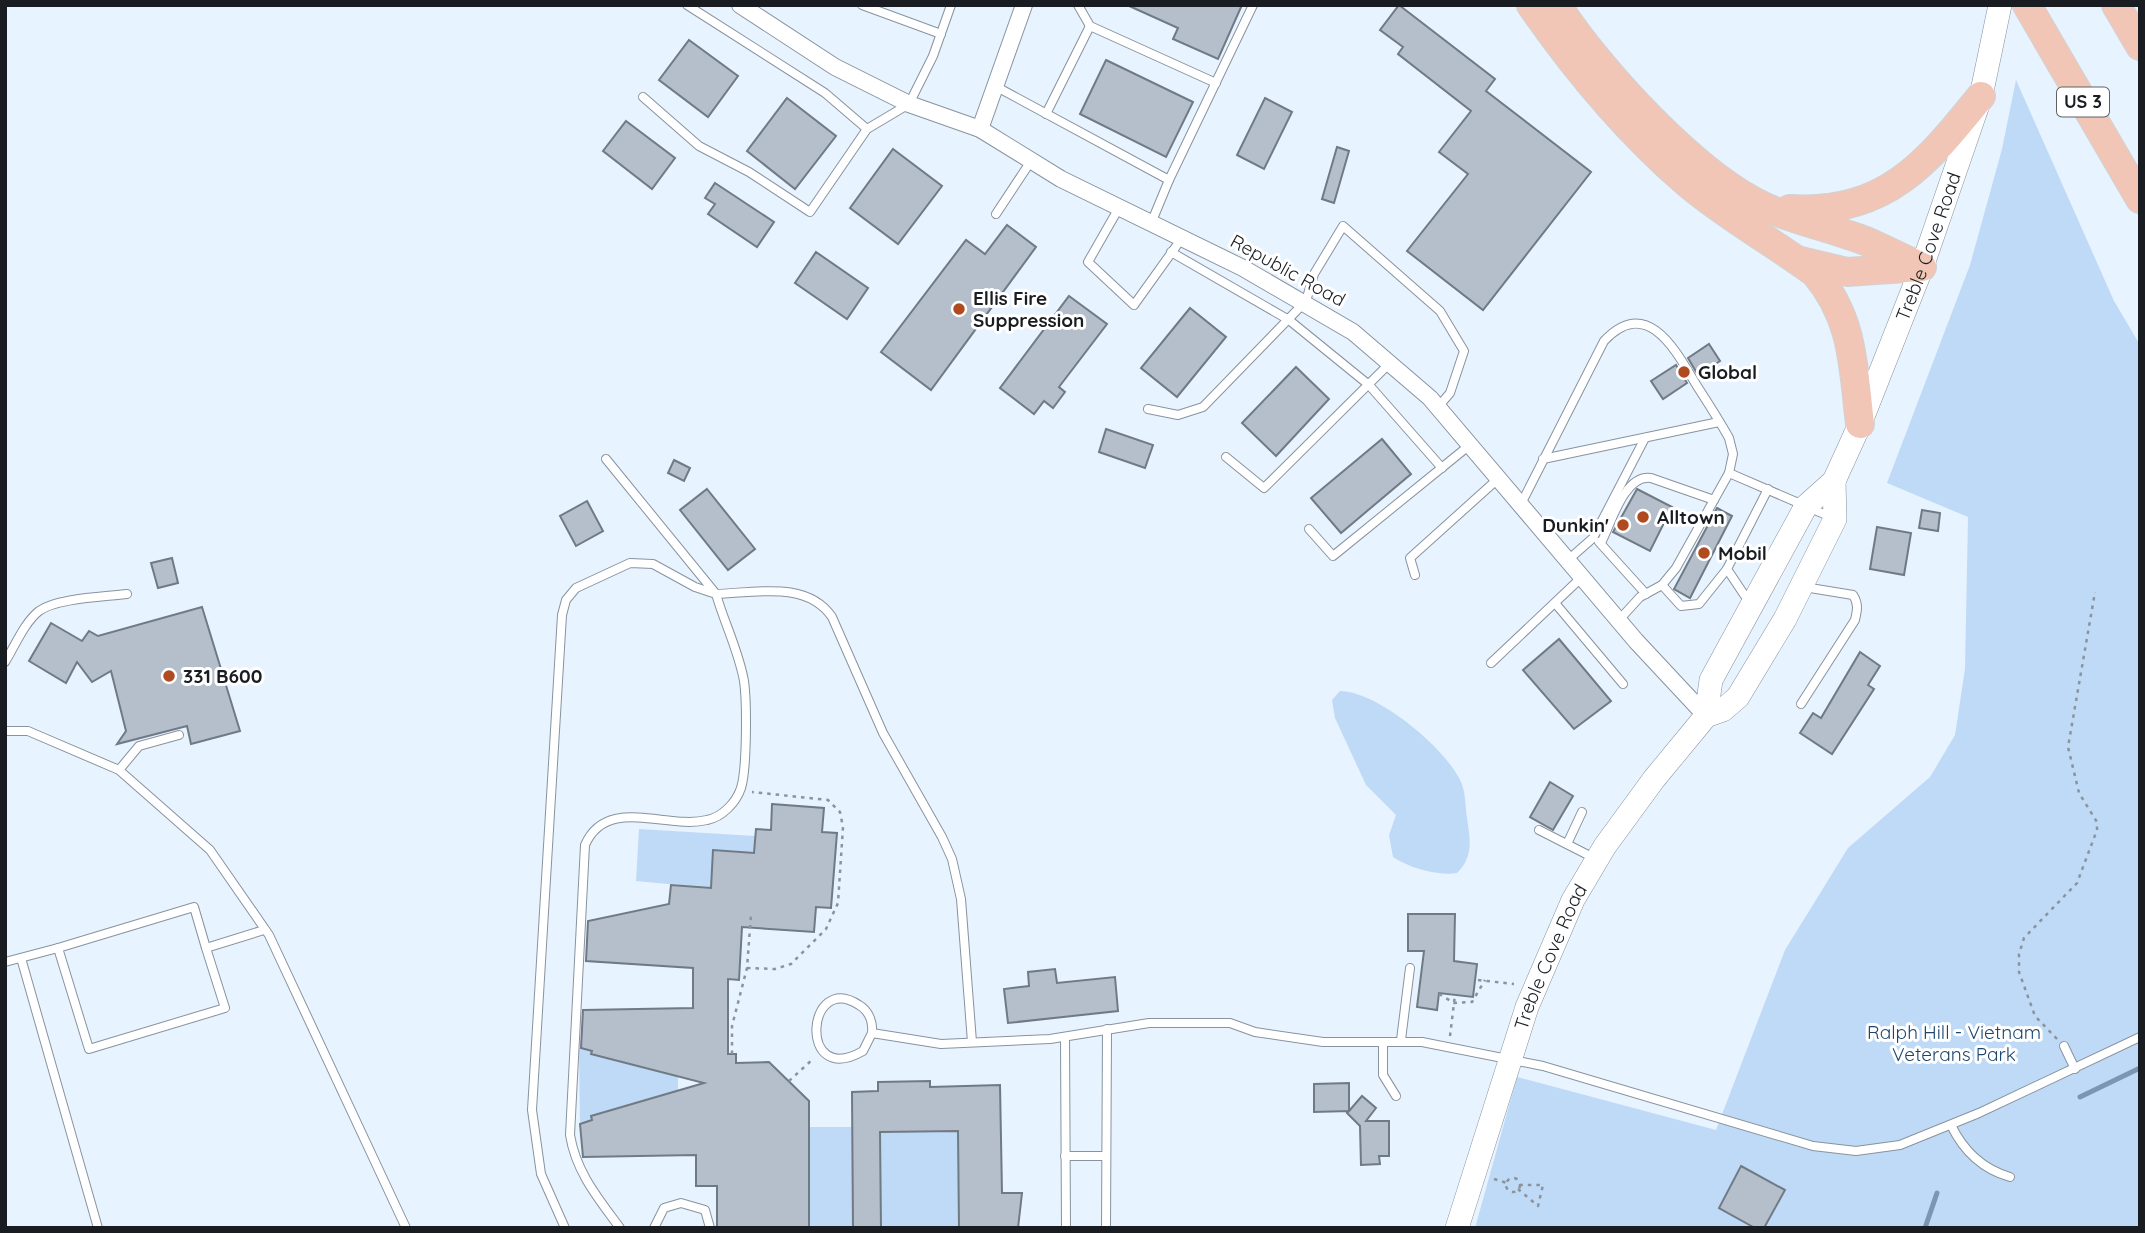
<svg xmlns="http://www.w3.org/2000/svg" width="2145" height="1233" viewBox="0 0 2145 1233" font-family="Quicksand,sans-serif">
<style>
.green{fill:#bfdaf6}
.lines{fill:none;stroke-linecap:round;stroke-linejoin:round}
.stream{stroke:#7b96b2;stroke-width:5}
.building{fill:#b4bfcb;stroke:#707a85;stroke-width:2}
.service-casing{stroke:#88939e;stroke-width:10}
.minor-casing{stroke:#88939e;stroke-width:18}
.secondary-casing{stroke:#88939e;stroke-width:24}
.motorway-casing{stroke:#d1d2d3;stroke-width:30}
.path{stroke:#8b939b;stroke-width:2.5;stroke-dasharray:3.5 5;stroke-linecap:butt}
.service{stroke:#fff;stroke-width:8}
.minor{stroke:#fff;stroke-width:16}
.secondary{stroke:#fff;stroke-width:23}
.motorway{stroke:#f1c6b6;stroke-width:28}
.poi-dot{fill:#b04a1f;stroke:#fff;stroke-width:2.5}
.labels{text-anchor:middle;stroke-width:6;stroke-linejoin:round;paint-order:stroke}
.shield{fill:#fff;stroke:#5e6164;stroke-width:2}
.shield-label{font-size:18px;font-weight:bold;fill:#191d21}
.street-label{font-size:19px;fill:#191d21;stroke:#fff}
.poi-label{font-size:19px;font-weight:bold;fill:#191d21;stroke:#fff;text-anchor:start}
.park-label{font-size:19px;fill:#1c466e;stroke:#fff}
</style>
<rect width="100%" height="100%" fill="#e7f3ff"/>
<g class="green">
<polygon points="2016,80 2114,301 2140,345 2140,1228 1475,1228 1517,1077 1716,1130 1785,950 1848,848 1930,777 1955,735 1965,669 1968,517 1887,483 1970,265 2002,149"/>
<path d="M1340,691C1377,691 1446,748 1461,782C1466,794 1465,805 1467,818C1470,840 1474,856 1457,873C1436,876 1410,868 1393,857L1389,835L1396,815L1366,785L1335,718L1332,700Z"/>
<polygon points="639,829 755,836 754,853 713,851 711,888 636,881"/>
<polygon points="579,1048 592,1051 591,1054 678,1076 678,1090 592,1116 592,1120 580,1124"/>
<rect x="809" y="1127" width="44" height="101"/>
<polygon points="958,1131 959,1228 881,1228 880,1132"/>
</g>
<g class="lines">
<g class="stream">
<polyline points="2080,1097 2140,1068"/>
<polyline points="1925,1228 1937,1193"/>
</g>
</g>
<g class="building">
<polygon points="1127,5 1242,5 1218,59 1173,39 1178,28"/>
<polygon points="1399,5 1495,79 1486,91 1591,172 1483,310 1407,251 1468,174 1439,152 1471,111 1398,54 1403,47 1380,30"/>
<polygon points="689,40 738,76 708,117 659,80"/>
<polygon points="1106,60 1193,102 1166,157 1080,114"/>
<polygon points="787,98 836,136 795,189 747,151"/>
<polygon points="1265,98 1292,112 1264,169 1237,155"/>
<polygon points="626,121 675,158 652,189 603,151"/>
<polygon points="1337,147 1349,151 1334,203 1322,199"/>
<polygon points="893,149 942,186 898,244 850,208"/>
<polygon points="715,183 774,222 757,247 708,214 715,204 705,198"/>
<polygon points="1007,225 1036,247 931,390 881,352 966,240 985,254"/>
<polygon points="816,252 868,288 847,319 795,283"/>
<polygon points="1069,296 1107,324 1059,387 1065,392 1053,408 1044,401 1034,414 1000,388"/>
<polygon points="1190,308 1226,337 1177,397 1141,368"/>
<polygon points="1709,344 1720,361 1698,375 1688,358"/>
<polygon points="1676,365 1687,383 1663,399 1651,381"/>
<polygon points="1296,367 1329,399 1276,456 1242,423"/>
<polygon points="1106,429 1153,445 1145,468 1099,452"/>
<polygon points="1382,439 1411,474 1341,533 1311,498"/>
<polygon points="674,460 690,468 684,481 668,473"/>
<polygon points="707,489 755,549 728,570 680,510"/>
<polygon points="1637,489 1672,507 1650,551 1613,532"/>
<polygon points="587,501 603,531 576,546 560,516"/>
<polygon points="1717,508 1732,516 1690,598 1674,589"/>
<polygon points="1922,510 1940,513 1938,531 1919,528"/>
<polygon points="1877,527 1911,533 1904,575 1870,569"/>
<polygon points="172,558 178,583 158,588 151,563"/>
<polygon points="202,607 240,731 191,744 187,726 117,744 126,731 111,671 92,682 77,662 66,683 29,661 51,623 82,641 89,631 98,636"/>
<polygon points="1559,639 1611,701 1574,729 1523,670"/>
<polygon points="1860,652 1880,666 1868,685 1874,689 1832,754 1800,733 1813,713 1821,718"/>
<polygon points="1550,782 1573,796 1553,830 1530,817"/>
<polygon points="772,804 824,808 822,832 837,833 831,908 816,907 814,932 742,927 739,980 728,979 728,1054 736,1054 736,1063 769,1062 809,1101 809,1228 717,1228 717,1186 696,1186 696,1155 583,1157 580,1124 592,1120 591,1116 704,1083 591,1054 592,1051 581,1048 583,1010 693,1008 693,968 586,961 588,921 669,904 671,885 711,888 713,850 754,853 756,829 771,830"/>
<polygon points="1408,914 1455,914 1454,961 1477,964 1473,997 1439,993 1437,1010 1417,1007 1424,951 1408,951"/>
<polygon points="1055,969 1057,983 1115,977 1118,1011 1008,1023 1004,989 1029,986 1028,972"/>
<polygon points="930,1081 930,1087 1000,1085 1002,1193 1022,1193 1018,1228 959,1228 958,1131 880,1132 881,1228 853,1228 852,1092 878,1091 878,1082"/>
<polygon points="1349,1083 1349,1111 1362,1096 1376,1108 1366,1121 1389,1121 1389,1156 1379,1156 1380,1164 1361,1165 1360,1126 1347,1113 1349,1111 1314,1112 1314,1084"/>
<polygon points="1741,1166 1785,1190 1764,1228 1755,1228 1719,1208"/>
</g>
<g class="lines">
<defs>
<g id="service">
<polyline points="687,5 825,93 867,129"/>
<polyline points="862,5 941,34"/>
<polyline points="1078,5 1090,26 1216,83"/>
<polyline points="995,86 1169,180 1253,5"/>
<polyline points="643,97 699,146 749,172 810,212 867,129 909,104 933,56 951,5"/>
<polyline points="1046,114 1090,26"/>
<polyline points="1120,206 1088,262 1134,305 1182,238"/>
<polyline points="996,214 1031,161"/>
<polyline points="1152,221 1169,180"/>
<polyline points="1171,252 1289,320 1369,385 1442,468"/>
<polyline points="1148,409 1178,415 1203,407 1306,301 1314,274 1343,226 1440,311 1464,351 1450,393 1438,407"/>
<polyline points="1226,457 1264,488 1390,363"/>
<path d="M606,459L716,594C754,593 807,580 832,617L883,733L942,837L952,859L961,899L972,1042"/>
<polyline points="1543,459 1719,422"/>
<path d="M1522,502L1604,341C1648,294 1677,353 1697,386C1708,403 1719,420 1729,438L1733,454L1729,473"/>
<polyline points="1309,529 1333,556 1471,444"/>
<polyline points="1599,542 1646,594"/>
<path d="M1601,543C1611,524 1624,474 1651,478L1714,500"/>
<polyline points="1568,560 1593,538 1645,438"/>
<polyline points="1727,569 1749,602"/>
<polyline points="1415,575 1410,558 1500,477"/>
<polyline points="1662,585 1681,606 1699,604 1727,569 1768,489"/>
<polyline points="1555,603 1623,684"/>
<polyline points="1619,620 1640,597 1662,585 1676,568 1729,473 1831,517"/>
<path d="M5,662C15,646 24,623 39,611C57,598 104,597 127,594"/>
<polyline points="1491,663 1582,577"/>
<path d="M1801,704L1855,620C1857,611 1859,604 1853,595L1804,587"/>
<polyline points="5,731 28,731 119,770 210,850 269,935 406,1228"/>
<polyline points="119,770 139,746 179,735"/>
<polyline points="1539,830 1596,859"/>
<polyline points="1567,844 1582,812"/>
<polyline points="206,948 194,907 58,948 89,1049 225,1008 206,948 264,930"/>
<polyline points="21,958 98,1228"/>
<polyline points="5,962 58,948"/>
<path d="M872,1033L863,1051C797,1089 806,970 859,1005C869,1011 873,1022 872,1033L941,1044L1050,1039L1149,1023H1230L1255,1032L1323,1042H1422L1543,1066L1813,1146L1856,1151L1900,1145L1979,1113L2140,1037"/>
<polyline points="1065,1037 1066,1228"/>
<polyline points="1401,1040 1410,968"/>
<polyline points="1383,1042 1383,1075 1396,1096"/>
<polyline points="2064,1046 2075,1069"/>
<path d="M1951,1125C1963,1150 1982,1169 2010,1177"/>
<polyline points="1065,1156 1106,1156"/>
<path d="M565,1228L541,1174L532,1110L562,615L566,600L576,588L630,563L653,564L695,587L716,594C724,622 739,652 744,681C747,702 747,769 741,788C736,803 722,817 707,820C667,830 607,795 585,845L570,1135C576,1172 598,1198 620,1228"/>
<polyline points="654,1228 664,1208 681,1203 705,1210 710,1228"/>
<polyline points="1106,1228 1107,1029"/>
</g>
<g id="minor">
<polyline points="740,5 835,67 909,104 980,129 1061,179 1243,268 1353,332 1430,398 1636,641 1706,716"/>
<polyline points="980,129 1024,5"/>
</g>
<g id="secondary">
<path id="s1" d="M1706,716L1711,680L1806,506L1834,481L1860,424L1922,267L1981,96L2000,5"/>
<path id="s2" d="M1457,1228L1527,1007L1573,900L1605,846L1654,779L1706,716L1723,710L1738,697L1785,619L1835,519L1834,481"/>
</g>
<g id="motorway">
<path d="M1531,5C1576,70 1627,131 1687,183C1727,217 1773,242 1815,273C1854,319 1853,366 1860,424"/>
<path d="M1557,5C1598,69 1697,177 1767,208C1800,222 1835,229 1868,242C1886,250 1904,259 1922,267"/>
<polyline points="2027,5 2140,199"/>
<polyline points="2116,5 2140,46"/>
<path d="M1790,209C1885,215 1927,163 1981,96"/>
<polyline points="1801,261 1847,272 1920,267"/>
</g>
</defs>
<use href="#service" class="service-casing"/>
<use href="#minor" class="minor-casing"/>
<use href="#secondary" class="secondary-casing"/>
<use href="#motorway" class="motorway-casing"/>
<g class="path">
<polyline points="747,968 775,969 791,964 826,929 838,903 843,827 840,812 828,800 752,792"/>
<polyline points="1478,980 1514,984"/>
<polyline points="1439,994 1454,1003 1472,1002 1485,980"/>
<polyline points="1450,1036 1455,995"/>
<polyline points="2057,1039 2035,1016 2019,972 2019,954 2024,938 2077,883 2097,830 2097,822 2079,793 2068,747 2095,592"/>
<polyline points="732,1054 732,1026 747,968 751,915"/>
<polyline points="789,1081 813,1059"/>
<circle cx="1513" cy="1185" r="7"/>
<polyline points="1494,1179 1507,1183"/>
<polyline points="1518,1189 1538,1206 1543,1185 1520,1185"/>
</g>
<use href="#service" class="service"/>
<use href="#minor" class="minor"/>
<use href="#secondary" class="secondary"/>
<use href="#motorway" class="motorway"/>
</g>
<g class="poi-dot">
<circle cx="959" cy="309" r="7"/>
<circle cx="1684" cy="372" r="7"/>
<circle cx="1643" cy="517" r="7"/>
<circle cx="1623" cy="525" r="7"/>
<circle cx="1704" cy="553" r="7"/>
<circle cx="169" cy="676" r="7"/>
</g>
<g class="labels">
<rect class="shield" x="2057" y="87.5" width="52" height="29" rx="5"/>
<g class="shield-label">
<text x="2083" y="108">US 3</text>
</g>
<g class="street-label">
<text dy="7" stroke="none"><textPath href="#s1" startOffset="525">Treble Cove Road</textPath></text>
<text transform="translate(1288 270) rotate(29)" y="7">Republic Road</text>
<text dy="7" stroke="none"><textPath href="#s2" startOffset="287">Treble Cove Road</textPath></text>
</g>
<g class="poi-label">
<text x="973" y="305">Ellis Fire<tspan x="973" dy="22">Suppression</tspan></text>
<text x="1698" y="379">Global</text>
<text x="1657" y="524">Alltown</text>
<text x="1609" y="532" text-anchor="end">Dunkin'</text>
<text x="1718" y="560">Mobil</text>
<text x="183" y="683">331 B600</text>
</g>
<g class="park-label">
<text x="1954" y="1039">Ralph Hill - Vietnam<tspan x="1954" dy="22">Veterans Park</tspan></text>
</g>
</g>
<rect width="2145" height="1233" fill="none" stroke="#191d21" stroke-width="14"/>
</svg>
